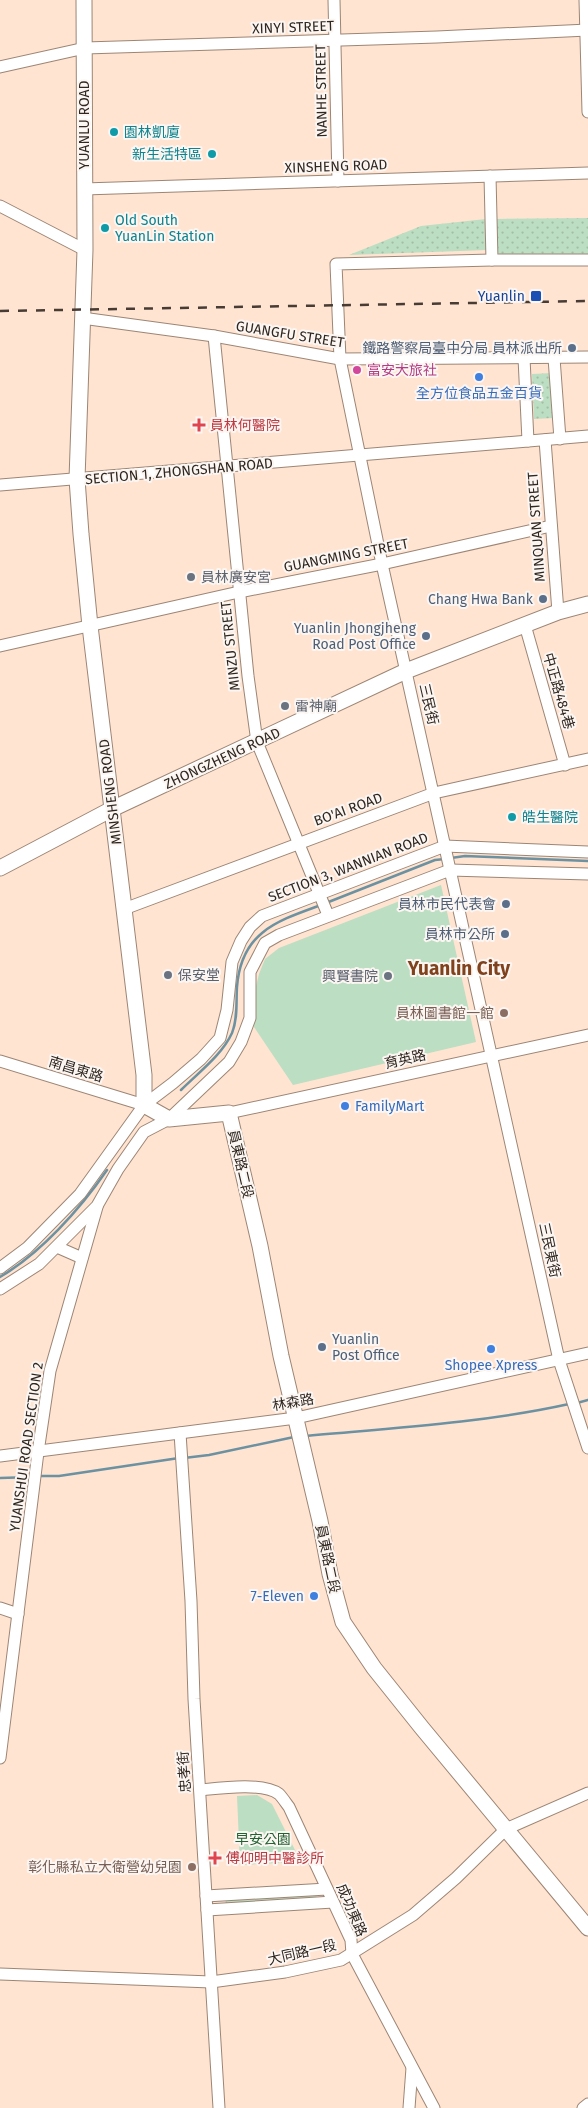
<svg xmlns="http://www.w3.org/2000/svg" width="588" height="2108" viewBox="0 0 588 2108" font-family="'Fira Sans','Noto Sans TC',sans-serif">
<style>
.grass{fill:url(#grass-dots)}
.forest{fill:url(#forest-firs)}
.green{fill:#bcdec2}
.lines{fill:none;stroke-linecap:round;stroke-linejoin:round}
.stream{stroke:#6c91a1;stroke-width:2.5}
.street-casing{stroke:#9d8574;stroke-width:13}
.secondary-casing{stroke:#9d8574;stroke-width:17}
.street{stroke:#fff;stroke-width:11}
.secondary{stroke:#fff;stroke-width:15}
.rail{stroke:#473b34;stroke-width:2.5;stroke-dasharray:9 9;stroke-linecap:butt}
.culture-dot{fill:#0f9aa8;stroke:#fbf6f2;stroke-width:2}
.transit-dot{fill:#1a4fb4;stroke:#fbf6f2;stroke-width:2}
.service-dot{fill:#5c6f8a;stroke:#fbf6f2;stroke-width:2}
.hotel-dot{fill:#d1479c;stroke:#fbf6f2;stroke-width:2}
.shop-dot{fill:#3f7fe0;stroke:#fbf6f2;stroke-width:2}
.health-dot{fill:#e0444e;stroke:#fbf6f2;stroke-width:2}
.worship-dot{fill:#6b7280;stroke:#fbf6f2;stroke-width:2}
.education-dot{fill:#8d6e63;stroke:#fbf6f2;stroke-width:2}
.labels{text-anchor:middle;stroke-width:4;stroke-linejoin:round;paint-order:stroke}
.street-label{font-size:14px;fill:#302620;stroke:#fbf6f2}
.culture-label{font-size:14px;fill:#0d838f;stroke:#fbf6f2;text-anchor:start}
.transit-label{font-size:14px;fill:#164399;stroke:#fbf6f2;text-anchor:end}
.service-label{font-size:14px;fill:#4e5e75;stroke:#fbf6f2;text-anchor:end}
.hotel-label{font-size:14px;fill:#b23c85;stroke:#fbf6f2;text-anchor:start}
.shop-label{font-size:14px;fill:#366cbe;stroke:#fbf6f2}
.health-label{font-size:14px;fill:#be3a42;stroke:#fbf6f2;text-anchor:start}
.worship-label{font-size:14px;fill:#5b616d;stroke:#fbf6f2;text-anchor:start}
.education-label{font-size:14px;fill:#785e54;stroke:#fbf6f2;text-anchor:end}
.park-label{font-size:14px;fill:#216233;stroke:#fbf6f2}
.district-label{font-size:19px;font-weight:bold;fill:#80411d;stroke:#fbf6f2}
</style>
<defs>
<pattern id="grass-dots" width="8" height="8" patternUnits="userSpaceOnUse" patternTransform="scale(1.25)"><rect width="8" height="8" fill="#bcdec2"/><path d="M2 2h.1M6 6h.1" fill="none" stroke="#a2bea6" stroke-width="1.8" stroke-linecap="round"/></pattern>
<pattern id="forest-firs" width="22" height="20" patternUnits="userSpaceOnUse" patternTransform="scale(1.25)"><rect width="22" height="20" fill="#bcdec2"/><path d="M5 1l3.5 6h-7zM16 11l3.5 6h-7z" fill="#a2bea6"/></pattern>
</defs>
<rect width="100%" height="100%" fill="#ffe4d2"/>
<g class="grass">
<polygon points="588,218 588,255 500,255 495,249 495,219"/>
<polygon points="486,219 487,250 349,255 421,226"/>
<polygon points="552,373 554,418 534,419 532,374"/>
</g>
<polygon class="forest" points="315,1893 318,1900 226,1906 225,1899"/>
<g class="green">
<polygon points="441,885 476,1042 293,1085 254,1027 256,986 259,974 265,959 279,948"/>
<polygon points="257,1795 272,1804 301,1862 240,1865 237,1796"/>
</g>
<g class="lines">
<g class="stream">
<polyline points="451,858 465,856 588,861"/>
<polyline points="326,903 435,860 445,859"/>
<path d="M181,1090C198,1073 222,1055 232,1033C238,1018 236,1002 237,987C241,932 277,921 321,905"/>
<path d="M0,1277C41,1253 80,1209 107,1170"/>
<polyline points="577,1403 588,1400"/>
<path d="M304,1436C393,1428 483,1423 569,1404"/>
<polyline points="184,1458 209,1455 294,1437"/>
<polyline points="38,1476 59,1476 179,1458"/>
<polyline points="0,1478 33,1477"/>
</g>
<defs>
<g id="street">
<polyline points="334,0 338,181"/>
<polyline points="585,0 588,112"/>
<polyline points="0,67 85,48 437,37 588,30"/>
<polyline points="490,176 492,260"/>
<polyline points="84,189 588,173"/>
<polyline points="0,206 85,250"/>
<polyline points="588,260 492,260 336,264 340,359 382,564 559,1360 588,1448"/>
<polyline points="82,318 214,336 340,359 588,357"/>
<polyline points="214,336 248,676 257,742 328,915"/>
<polyline points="524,358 528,441"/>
<polyline points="554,358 560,439"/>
<polyline points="545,440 558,612"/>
<polyline points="0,485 588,436"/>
<polyline points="525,625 565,765"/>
<polyline points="0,646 239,592 382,564 551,526"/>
<polyline points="124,909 434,793 588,759"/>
<polyline points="0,1061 144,1105"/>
<polyline points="229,1113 588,1035"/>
<polyline points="57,1247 82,1258"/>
<polyline points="0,1268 27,1248 80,1194 144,1105 173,1083 201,1059 220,1038 227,1010 232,962 241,941 250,927 262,916 445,846 588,852"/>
<polyline points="0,1289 39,1264 97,1206 118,1169 144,1132 169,1119 229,1062 241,1042 250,1018 250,972 265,943 279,935 450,870 588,874"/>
<polyline points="180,1433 191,1601 194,1699 219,2108"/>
<polyline points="0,1456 296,1418 588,1353"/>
<polyline points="0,1608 18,1614"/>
<polyline points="0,1758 38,1452 50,1371 97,1207"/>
<path d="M200,1790C220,1788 263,1782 279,1794C282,1797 286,1803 289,1807L351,1940L352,1954L434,2108"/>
<polyline points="206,1896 327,1889"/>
<polyline points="207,1910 333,1902"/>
<polyline points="0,1974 211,1982 285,1972 341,1960 413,1915 456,1878 506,1829 588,1793"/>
<polyline points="409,2108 412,2068"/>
<polyline points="583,2108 588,2104"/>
</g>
<g id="secondary">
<polyline points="84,0 85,250 77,479 81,534 90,626 144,1075 144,1105 169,1119 229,1113 260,1246 281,1356 320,1521 330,1574 343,1622 374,1668 422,1728 588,1928"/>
<polyline points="0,868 112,809 406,671 558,612 588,604"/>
</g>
</defs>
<use href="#street" class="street-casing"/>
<use href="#secondary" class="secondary-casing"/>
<use href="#street" class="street"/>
<use href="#secondary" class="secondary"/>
<polyline class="rail" points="0,311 588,301"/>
</g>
<g class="culture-dot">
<circle cx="114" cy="132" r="5"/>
<circle cx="212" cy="154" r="5"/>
<circle cx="105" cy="228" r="5"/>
<circle cx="512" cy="817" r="5"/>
</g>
<rect class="transit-dot" x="530" y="290" width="12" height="12" rx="2.5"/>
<g class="service-dot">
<circle cx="572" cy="348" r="5"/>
<circle cx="543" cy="599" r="5"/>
<circle cx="426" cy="636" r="5"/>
<circle cx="506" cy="904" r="5"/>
<circle cx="505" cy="934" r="5"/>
<circle cx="322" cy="1347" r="5"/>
</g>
<circle class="hotel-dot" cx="357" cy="370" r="5"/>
<g class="shop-dot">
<circle cx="479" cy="377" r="5"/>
<circle cx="345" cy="1106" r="5"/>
<circle cx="491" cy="1349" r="5"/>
<circle cx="314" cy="1596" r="5"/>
</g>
<g class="health-dot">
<path d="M196.5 417.5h5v5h5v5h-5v5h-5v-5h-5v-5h5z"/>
<path d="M212.5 1850.5h5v5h5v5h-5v5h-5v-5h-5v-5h5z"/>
</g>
<g class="worship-dot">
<circle cx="191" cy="577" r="5"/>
<circle cx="285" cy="706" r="5"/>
<circle cx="168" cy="975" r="5"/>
<circle cx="388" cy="976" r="5"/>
</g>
<g class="education-dot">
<circle cx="504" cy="1013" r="5"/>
<circle cx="192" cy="1867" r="5"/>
</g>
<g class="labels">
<g class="street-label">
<text transform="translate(293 27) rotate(-2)" y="5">XINYI STREET</text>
<text transform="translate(321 91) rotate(-91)" y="5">NANHE STREET</text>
<text transform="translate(84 125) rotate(-90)" y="5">YUANLU ROAD</text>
<text transform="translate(336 166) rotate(-2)" y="5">XINSHENG ROAD</text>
<text transform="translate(290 334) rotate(9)" y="5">GUANGFU STREET</text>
<text transform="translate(179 471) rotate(-5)" y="5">SECTION 1, ZHONGSHAN ROAD</text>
<text transform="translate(536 527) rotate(-94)" y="5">MINQUAN STREET</text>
<text transform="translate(346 555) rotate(-11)" y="5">GUANGMING STREET</text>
<text transform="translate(230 646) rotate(-96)" y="5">MINZU STREET</text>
<text transform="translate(559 691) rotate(74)" y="5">中正路484巷</text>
<text transform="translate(429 704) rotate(77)" y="5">三民街</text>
<text transform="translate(222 758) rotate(-25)" y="5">ZHONGZHENG ROAD</text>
<text transform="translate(110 792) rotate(-97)" y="5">MINSHENG ROAD</text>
<text transform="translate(348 809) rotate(-20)" y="5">BO'AI ROAD</text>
<text transform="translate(348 867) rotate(-21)" y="5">SECTION 3, WANNIAN ROAD</text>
<text transform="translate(405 1059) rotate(-13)" y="5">育英路</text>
<text transform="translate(76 1069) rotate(17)" y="5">南昌東路</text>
<text transform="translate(241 1164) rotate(77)" y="5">員東路二段</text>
<text transform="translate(550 1250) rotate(78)" y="5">三民東街</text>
<text transform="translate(293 1402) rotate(-10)" y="5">林森路</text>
<text transform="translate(26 1447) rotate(-82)" y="5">YUANSHUI ROAD SECTION 2</text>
<text transform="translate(328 1559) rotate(78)" y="5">員東路二段</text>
<text transform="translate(184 1772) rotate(-94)" y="5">忠孝街</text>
<text transform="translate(352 1910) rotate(67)" y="5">成功東路</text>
<text transform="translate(302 1952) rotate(-13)" y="5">大同路一段</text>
</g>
<g class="culture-label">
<text x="124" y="137">園林凱廈</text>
<text x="202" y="159" text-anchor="end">新生活特區</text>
<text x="115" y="225">Old South<tspan x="115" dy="16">YuanLin Station</tspan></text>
<text x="522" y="822">皓生醫院</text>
</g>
<g class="transit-label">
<text x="525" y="301">Yuanlin</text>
</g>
<g class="service-label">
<text x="562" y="353">鐵路警察局臺中分局 員林派出所</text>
<text x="533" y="604">Chang Hwa Bank</text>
<text x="416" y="633">Yuanlin Jhongjheng<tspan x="416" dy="16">Road Post Office</tspan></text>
<text x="496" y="909">員林市民代表會</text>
<text x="495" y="939">員林市公所</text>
<text x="332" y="1344" text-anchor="start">Yuanlin<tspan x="332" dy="16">Post Office</tspan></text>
</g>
<g class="hotel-label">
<text x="367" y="375">富安大旅社</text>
</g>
<g class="shop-label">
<text x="479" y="398">全方位食品五金百貨</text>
<text x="355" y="1111" text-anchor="start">FamilyMart</text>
<text x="491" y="1370">Shopee Xpress</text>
<text x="304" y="1601" text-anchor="end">7-Eleven</text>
</g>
<g class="health-label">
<text x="210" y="430">員林何醫院</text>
<text x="226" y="1863">傅仰明中醫診所</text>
</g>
<g class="worship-label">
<text x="201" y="582">員林廣安宮</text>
<text x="295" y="711">雷神廟</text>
<text x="178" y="980">保安堂</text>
<text x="378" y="981" text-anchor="end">興賢書院</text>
</g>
<g class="education-label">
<text x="494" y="1018">員林圖書館一館</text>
<text x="182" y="1872">彰化縣私立大衛營幼兒園</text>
</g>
<g class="park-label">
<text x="263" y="1844">早安公園</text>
</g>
<g class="district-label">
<text x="459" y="975">Yuanlin City</text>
</g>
</g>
</svg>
